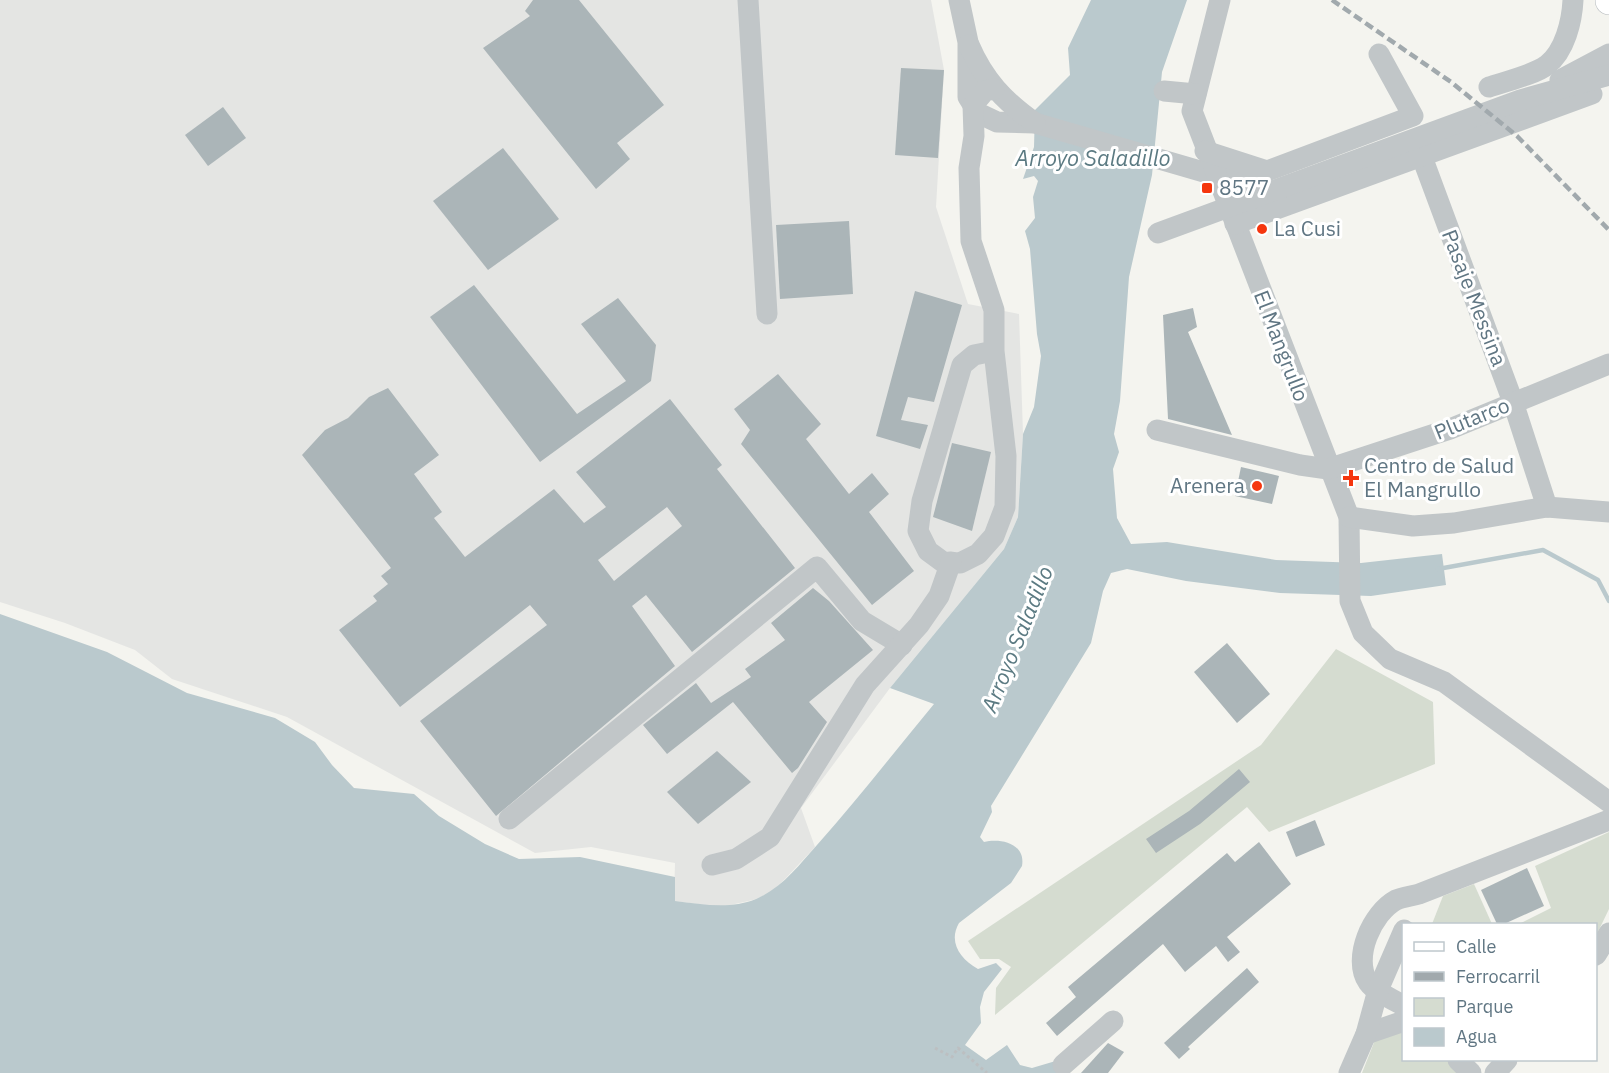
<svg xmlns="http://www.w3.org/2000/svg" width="1609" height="1073" viewBox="0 0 1609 1073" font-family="'IBM Plex Sans',sans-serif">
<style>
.built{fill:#e4e5e3}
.green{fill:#d5dcd0}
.water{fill:#bac9cd}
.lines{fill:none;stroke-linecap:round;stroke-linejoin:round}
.stream{stroke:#bac9cd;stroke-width:4.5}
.building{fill:#abb5b8;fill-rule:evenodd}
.major-casing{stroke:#b4b9bc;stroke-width:28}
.path{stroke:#bcbfc1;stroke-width:3;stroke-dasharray:3 3;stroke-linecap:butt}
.minor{stroke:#c1c6c8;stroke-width:21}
.major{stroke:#fff;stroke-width:27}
.rail{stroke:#a1a9ad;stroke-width:4.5;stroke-dasharray:9 4.5;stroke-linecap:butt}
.poi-dot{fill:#f5360e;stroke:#fff;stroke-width:2}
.labels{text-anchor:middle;stroke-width:6;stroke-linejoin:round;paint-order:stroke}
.poi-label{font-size:21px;fill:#607683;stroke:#fff;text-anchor:start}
.street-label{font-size:21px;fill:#607683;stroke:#fff}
.water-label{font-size:22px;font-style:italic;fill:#5b7a82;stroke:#fff}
</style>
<rect width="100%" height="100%" fill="#f4f4ef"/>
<polygon class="built" points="0,0 931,0 944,70 936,207 968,304 1019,314 1023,434 1018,517 1004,549 890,688 801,808 815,847 785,879 770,893 753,900 721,907 674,901 675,863 591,847 535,853 287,717 172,679 135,650 65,623 0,602"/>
<g class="green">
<polygon points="1336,649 1433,702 1435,764 1269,832 1247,807 995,1015 996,988 1011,967 999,959 980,959 968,941 1261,745"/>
<polygon points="1609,832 1609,909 1596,936 1596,924 1519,924 1551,908 1535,866"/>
<polygon points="1474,884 1492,924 1432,924 1443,896"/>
<polygon points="1403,1031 1404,1060 1448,1060 1457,1073 1362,1073 1375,1040"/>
</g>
<path class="water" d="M1091,0H1187L1162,72L1152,175L1129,277L1120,401L1114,434L1119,452L1113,469L1117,518L1131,544L1167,542L1276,560L1361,563L1442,554L1446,585L1371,596L1280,593L1186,581L1127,569L1111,573L1103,591L1091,643L991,806L992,812L980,837L984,842C1000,838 1026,843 1022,866L1011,883L959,923C948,942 960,959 978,969L996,963L1002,969L984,992L980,1007L981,1023L965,1045L986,1060L1007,1045L1020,1065L1032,1068L1059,1060L1067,1073H0V614L107,652L187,693L275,718L315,742L332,765L354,788L414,794L439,816L485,844L519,859L580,857L675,877V901C702,904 729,910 756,899C782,888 799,865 817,845C858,799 895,751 934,704L890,688L1004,549L1018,517L1023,434L1034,407L1041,356L1037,334L1030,249L1025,231L1035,218L1033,197L1038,181L1034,176L1023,179L1034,147L1035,110L1070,75L1068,48Z"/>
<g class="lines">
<polyline class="stream" points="1438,569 1543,550 1598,580 1609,601"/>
</g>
<g class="building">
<polygon points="533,0 579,0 664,105 617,143 630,159 596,189 483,48 530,16 525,11"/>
<polygon points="901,68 944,70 938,158 895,155"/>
<polygon points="223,107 246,138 208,166 185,135"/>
<polygon points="503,148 559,219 488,270 433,201"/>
<polygon points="849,221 853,294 780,299 776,225"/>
<polygon points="474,285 577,414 626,381 581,324 618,298 656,345 651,381 540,462 430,317"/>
<polygon points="915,291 962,305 934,402 908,397 901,420 928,425 920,449 876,436"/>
<polygon points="1193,308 1197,327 1188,332 1232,435 1168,419 1163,315"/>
<polygon points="778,374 821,424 806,439 849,494 872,473 889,494 869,512 914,571 872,605 741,444 750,430 734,409"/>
<path d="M388,388L439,455L414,474L442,512L434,518L465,557L554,489L584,523L606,507L576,472L670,399L722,465L717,469L795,568L692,652L646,595L632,606L675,666L496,816L420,721L547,625L530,605L400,707L339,630L377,601L373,596L388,584L381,576L391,568L302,455L325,430L348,418L369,397ZM667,507L682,526L614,581L598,560Z"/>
<polygon points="952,443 991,452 972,531 933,517"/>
<polygon points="1241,467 1279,476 1272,504 1235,496"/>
<polygon points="813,588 829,601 873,650 809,702 827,722 798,768 792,773 733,702 667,754 643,725 696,683 711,703 751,677 745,669 785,640 771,623"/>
<polygon points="1227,643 1270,694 1237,723 1194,672"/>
<polygon points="717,751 751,782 698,824 667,792"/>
<polygon points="1239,769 1250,782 1200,824 1156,853 1146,839 1189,811"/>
<polygon points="1315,820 1325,845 1296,857 1286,832"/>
<polygon points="1259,842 1291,884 1227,937 1240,952 1228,962 1216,946 1185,972 1163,944 1057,1036 1046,1023 1076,997 1068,987 1227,853 1235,862"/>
<polygon points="1527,868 1544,906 1504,924 1497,924 1481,890"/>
<polygon points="1247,968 1259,982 1188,1047 1190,1049 1179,1059 1164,1043"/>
<polygon points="1108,1043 1124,1052 1108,1073 1081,1073"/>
</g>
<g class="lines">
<defs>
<polyline id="major" points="1609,0 1609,1"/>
</defs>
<use href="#major" class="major-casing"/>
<polyline class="path" points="935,1048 952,1057 958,1048 987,1073"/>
<g class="minor">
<polyline points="748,0 767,314"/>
<polyline points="959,0 968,42 968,97 978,113 997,122 1035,123 1269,191"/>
<polyline points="1220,0 1192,111 1349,517 1350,601 1363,633 1390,659 1444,682 1609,802"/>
<path d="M969,45C984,80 1004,101 1035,123"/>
<polyline points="1560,80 1609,54"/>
<path d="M1489,87C1504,82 1536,74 1547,65C1565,51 1572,21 1573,0"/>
<polyline points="1164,91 1196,94"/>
<polyline points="1205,151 1267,171 1413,116 1379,54"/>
<polyline points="1422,157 1513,402 1547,507"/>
<polyline points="1235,224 1592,94"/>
<polyline points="1158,233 1520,100 1609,75"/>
<polyline points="994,351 974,355 962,365 922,501 918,531 928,551 943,562 960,563 978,554 994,536 1005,507 1006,456 994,351 994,310 971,241 969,168 974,136 973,105 985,91 994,89"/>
<polyline points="1157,430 1300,465 1328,469 1450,429 1609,364"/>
<polyline points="1349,517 1413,526 1454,523 1547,507 1609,512"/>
<polyline points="509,819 817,567 862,621 902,645"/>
<polyline points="712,865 736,859 770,837 865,685 919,625 939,596 951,562"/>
<polyline points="1596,955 1609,933"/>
<path d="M1404,1006C1393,999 1376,993 1368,982C1352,958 1372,913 1396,900C1402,897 1412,896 1419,894L1609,820"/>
<polyline points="1366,1034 1404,1021"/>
<polyline points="1458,1060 1471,1073"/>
<polyline points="1063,1065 1113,1021"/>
<polyline points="1349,1073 1366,1034 1378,990 1404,930"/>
<polyline points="1495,1073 1507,1060"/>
</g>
<use href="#major" class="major"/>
<polyline class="rail" points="1332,0 1451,82 1517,136 1609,230"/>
</g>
<g class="poi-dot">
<rect x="1201" y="182" width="12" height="12" rx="3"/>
<circle cx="1262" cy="229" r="6"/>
<path d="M1348 469h6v6h6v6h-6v6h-6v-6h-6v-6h6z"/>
<circle cx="1257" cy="486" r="6"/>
</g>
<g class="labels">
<g class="poi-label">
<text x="1219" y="195">8577</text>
<text x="1274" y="236">La Cusi</text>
<text x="1364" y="473">Centro de Salud<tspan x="1364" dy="24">El Mangrullo</tspan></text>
<text x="1245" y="493" text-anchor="end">Arenera</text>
</g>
<g class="street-label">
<text transform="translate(1474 298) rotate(69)" y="7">Pasaje Messina</text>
<text transform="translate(1281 346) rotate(69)" y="7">El Mangrullo</text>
<text transform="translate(1472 419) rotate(-22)" y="7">Plutarco</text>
</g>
<g class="water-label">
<text x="1093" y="166">Arroyo Saladillo</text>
<text transform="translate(1017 639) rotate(-68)" y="8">Arroyo Saladillo</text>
</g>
</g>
<rect x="1402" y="923" width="195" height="138" fill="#ffffff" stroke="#bfc8cd" stroke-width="1.5"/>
<rect x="1414" y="942" width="30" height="9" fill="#ffffff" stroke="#bfc8cd" stroke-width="1.5"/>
<text x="1456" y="953" font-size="18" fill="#607683">Calle</text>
<rect x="1414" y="972" width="30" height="9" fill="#a1a9ad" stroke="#bfc8cd" stroke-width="1.5"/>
<text x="1456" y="983" font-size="18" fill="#607683">Ferrocarril</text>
<rect x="1414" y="998" width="30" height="18" fill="#d5dcd0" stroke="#bfc8cd" stroke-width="1.5"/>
<text x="1456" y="1013" font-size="18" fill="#607683">Parque</text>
<rect x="1414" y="1028" width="30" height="18" fill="#bac9cd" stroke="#bfc8cd" stroke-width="1.5"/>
<text x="1456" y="1043" font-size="18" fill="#607683">Agua</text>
</svg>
